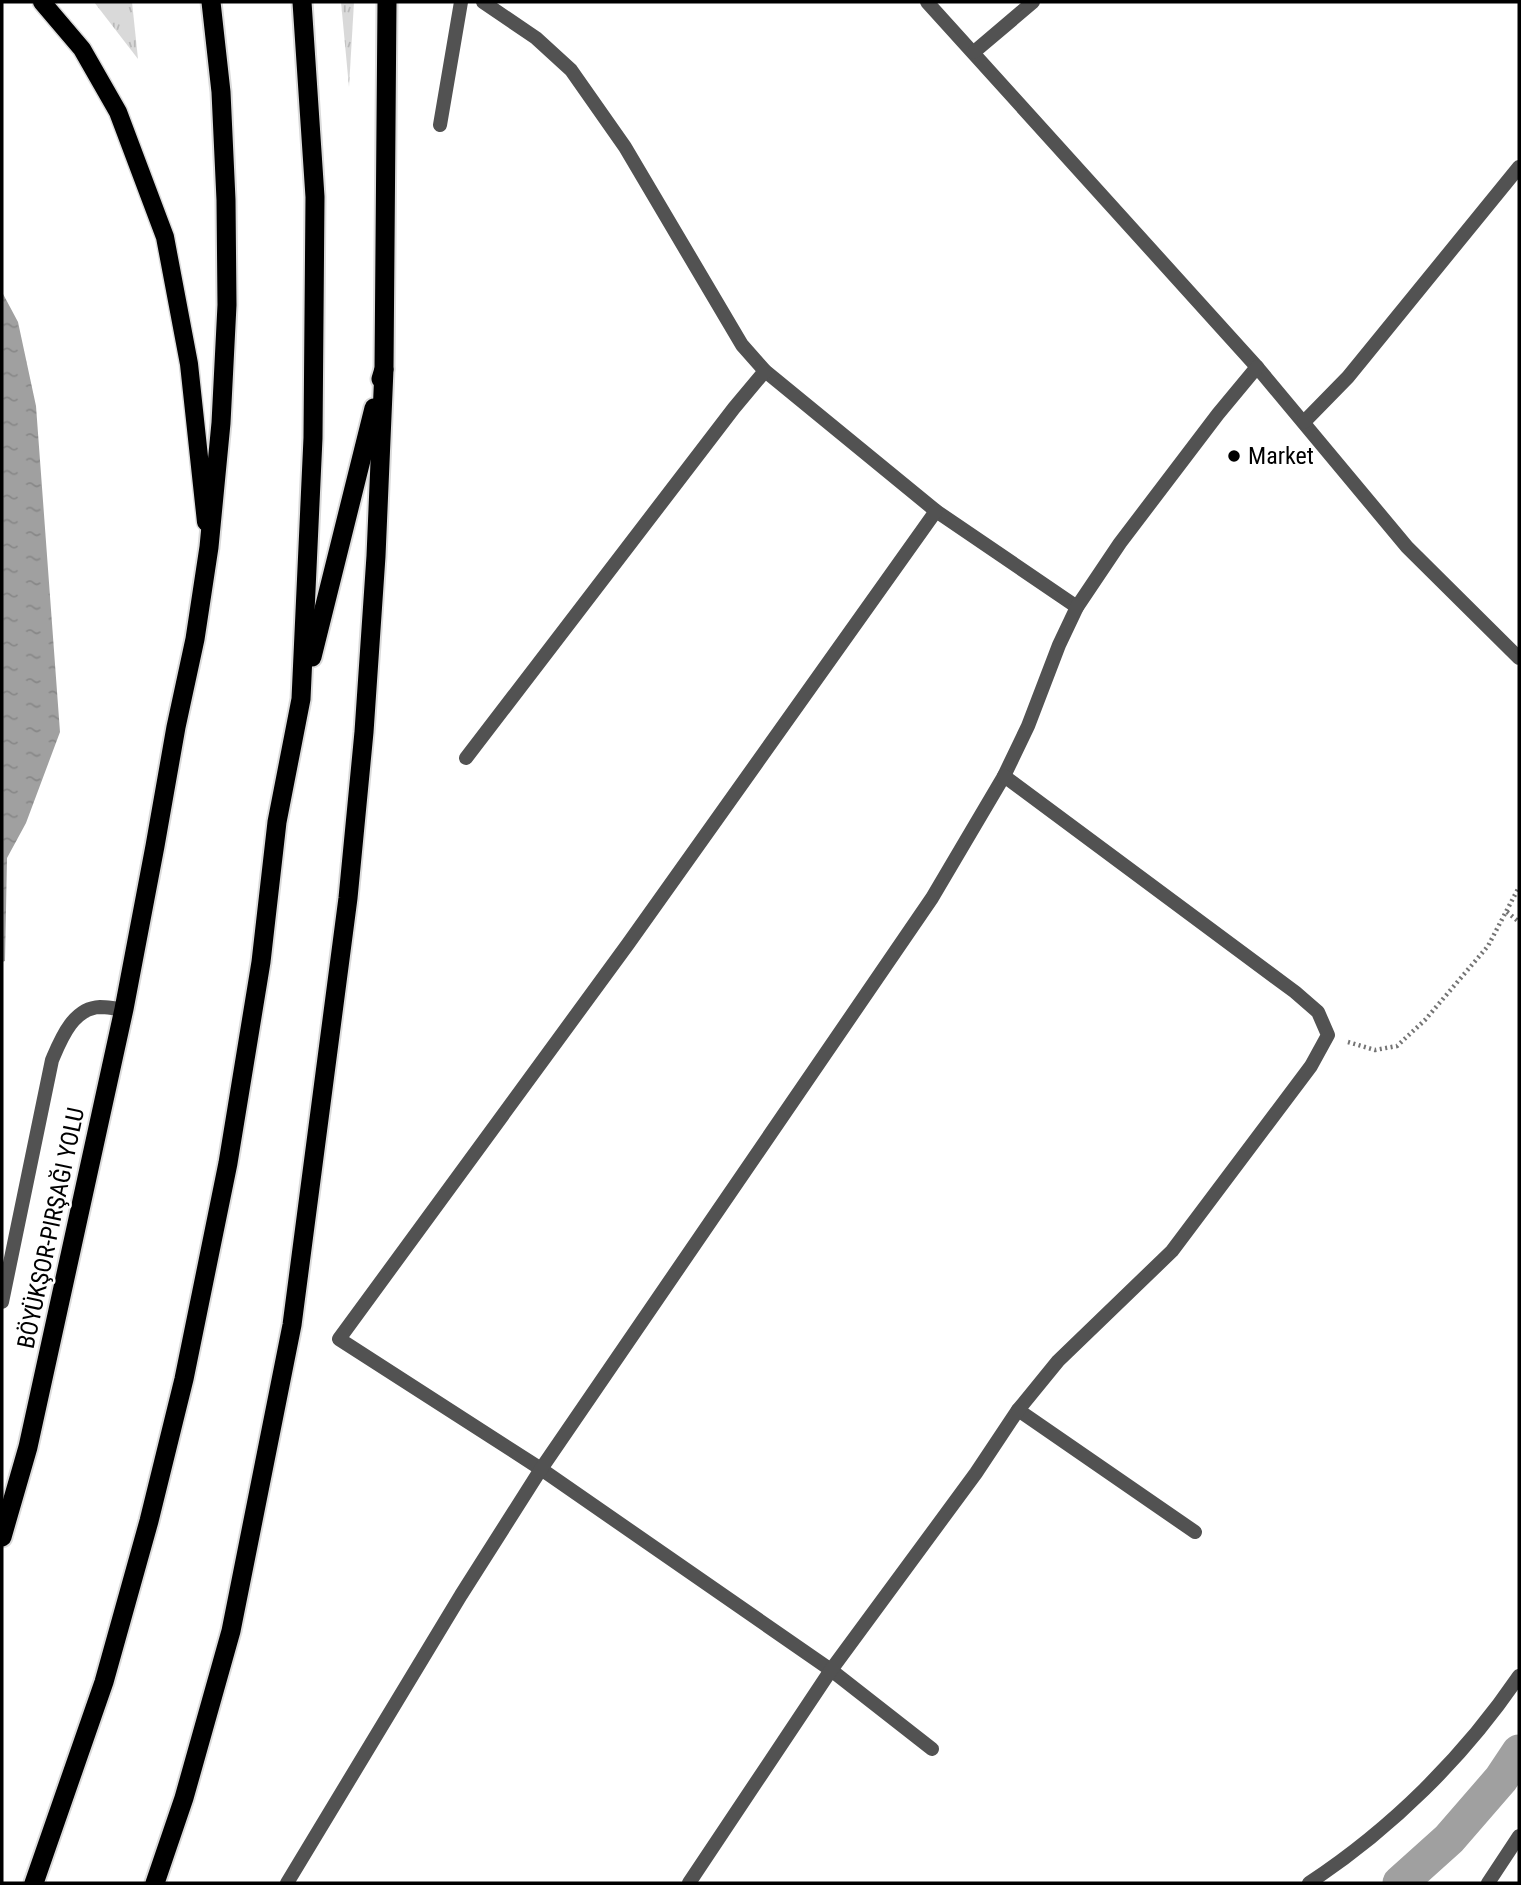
<svg xmlns="http://www.w3.org/2000/svg" width="1521" height="1885" viewBox="0 0 1521 1885" font-family="'Roboto Condensed',sans-serif">
<style>
.grass{fill:url(#grass-tufts)}
.water{fill:url(#water-ripples)}
.lines{fill:none;stroke-linecap:round;stroke-linejoin:round}
.canal{stroke:#a0a0a0;stroke-width:35}
.primary-casing{stroke:#dbdbdb;stroke-width:21}
.trunk-casing{stroke:#dbdbdb;stroke-width:23}
.path{stroke:#747474;stroke-width:4.5;stroke-dasharray:2 3.5;stroke-linecap:butt}
.service{stroke:#525252;stroke-width:14}
.minor{stroke:#525252;stroke-width:14}
.primary{stroke:#000;stroke-width:18}
.trunk{stroke:#000;stroke-width:19}
.poi-dot{fill:#000;stroke:#fff;stroke-width:2.5}
.labels{text-anchor:middle;stroke-width:5;stroke-linejoin:round;paint-order:stroke}
.poi-label{font-size:24px;fill:#000;stroke:#fff;text-anchor:start}
.street-label{font-size:24px;fill:#000;stroke:#fff}
</style>
<defs>
<pattern id="grass-tufts" width="24" height="20" patternUnits="userSpaceOnUse" patternTransform="scale(1.75)"><rect width="24" height="20" fill="#d9d9d9"/><path d="M3 7l-1-3M5 7V3M7 7l1-3M15 17l-1-3M17 17v-4M19 17l1-3" fill="none" stroke="#b8b8b8"/></pattern>
<pattern id="water-ripples" width="26" height="14" patternUnits="userSpaceOnUse" patternTransform="scale(1.75)"><rect width="26" height="14" fill="#a0a0a0"/><path d="M2 4q2-2 4 0t4 0M15 11q2-2 4 0t4 0" fill="none" stroke="#888"/></pattern>
</defs>
<rect width="100%" height="100%" fill="#fff"/>
<g class="grass">
<polygon points="94,2 132,2 138,59"/>
<polygon points="341,2 354,2 349,87"/>
</g>
<polygon class="water" points="2,292 18,322 36,406 60,732 26,823 7,858 5,961 2,962"/>
<g class="lines">
<polyline class="canal" points="1400,1883 1449,1839 1501,1779 1519,1752"/>
<defs>
<polyline id="primary" points="42,2 82,49 118,112 165,237 189,364 206,522"/>
<g id="trunk">
<polyline points="381,379 384,369 387,2"/>
<polyline points="312,657 374,408"/>
<polyline points="2,1537 28,1447 124,1009 155,846 176,727 195,639 209,547 221,423 227,305 226,200 221,92 211,2"/>
<polyline points="34,1883 104,1682 149,1521 184,1379 228,1163 261,962 277,822 301,699 313,438 315,197 302,2"/>
<polyline points="155,1883 184,1798 231,1631 292,1325 348,898 364,732 376,556 384,369"/>
</g>
</defs>
<use href="#primary" class="primary-casing"/>
<use href="#trunk" class="trunk-casing"/>
<g class="path">
<polyline points="1507,912 1519,922"/>
<polyline points="1348,1042 1375,1050 1397,1046 1425,1020 1488,946 1519,887"/>
</g>
<polyline class="service" points="1488,1883 1519,1836"/>
<g class="minor">
<polyline points="483,2 536,38 571,70 625,147 742,345 765,371 936,511 1077,607"/>
<polyline points="927,2 1257,367 1407,547 1519,658"/>
<polyline points="974,52 1033,2"/>
<polyline points="440,125 461,2"/>
<polyline points="1304,422 1348,377 1519,167"/>
<polyline points="466,758 734,408 765,371"/>
<path d="M2,1302L52,1060C61,1039 73,1008 100,1007C108,1007 116,1009 124,1009"/>
<polyline points="1018,1410 1195,1532"/>
<polyline points="932,1749 831,1670 541,1469 339,1339 628,944 936,511"/>
<polyline points="287,1883 461,1595 541,1469 932,898 1004,776 1028,726 1059,645 1077,607 1120,543 1218,414 1257,367"/>
<polyline points="689,1883 831,1670 976,1473 1018,1410 1058,1361 1172,1251 1311,1066 1328,1035 1318,1012 1295,992 1004,776"/>
<path d="M1309,1883C1391,1829 1464,1757 1519,1676"/>
</g>
<use href="#primary" class="primary"/>
<use href="#trunk" class="trunk"/>
</g>
<circle class="poi-dot" cx="1234" cy="456" r="7"/>
<g class="labels">
<g class="poi-label">
<text x="1248" y="464">Market</text>
</g>
<g class="street-label">
<text transform="translate(51 1228) rotate(-78)" y="8">BÖYÜKŞOR-PIRŞAĞI YOLU</text>
</g>
</g>
<rect width="1521" height="1885" fill="none" stroke="#000000" stroke-width="7"/>
</svg>
